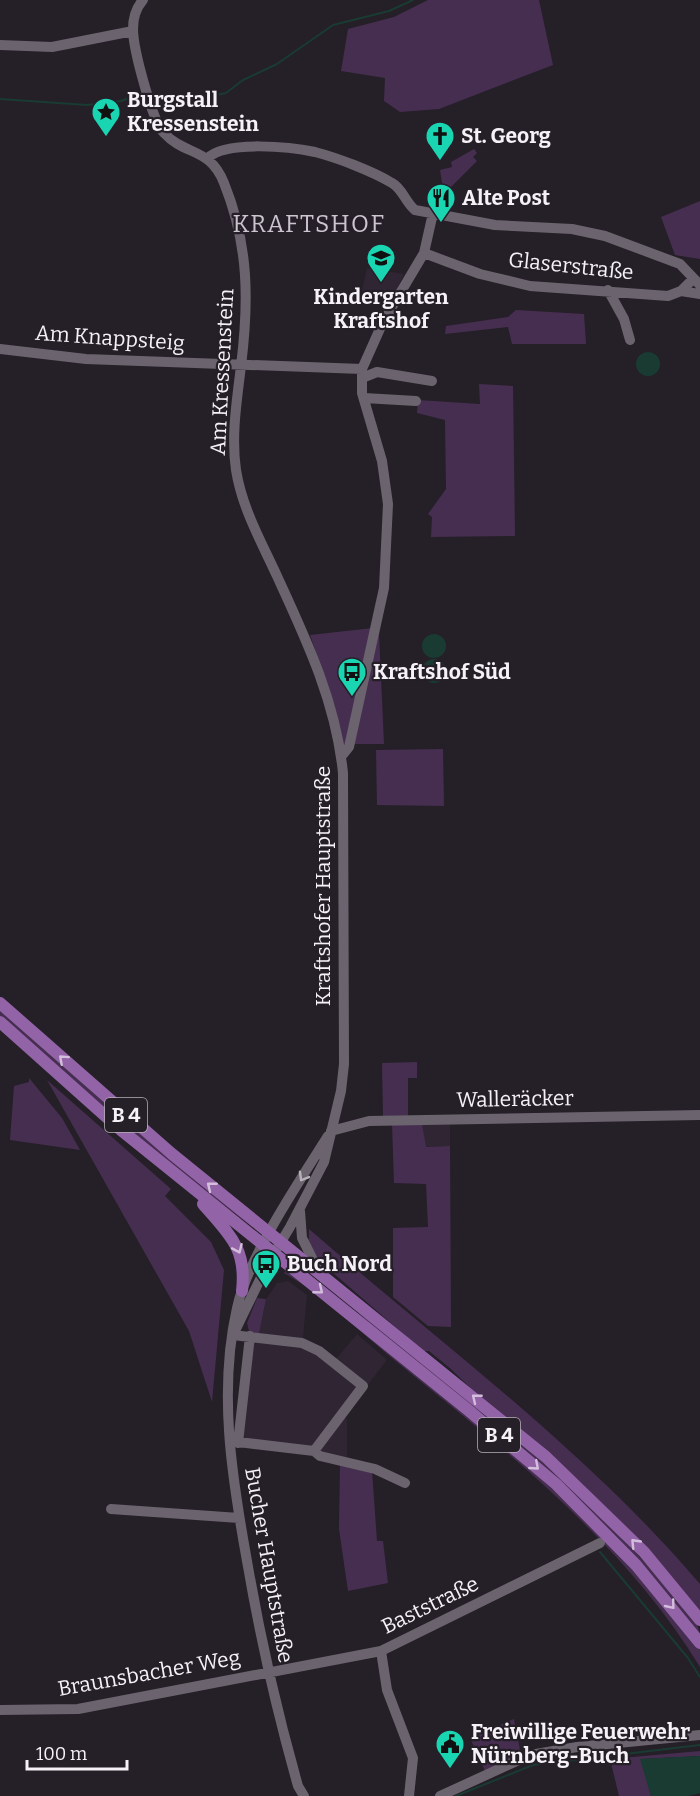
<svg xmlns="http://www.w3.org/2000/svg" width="700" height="1796" viewBox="0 0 700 1796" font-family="Bitter,serif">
	<rect width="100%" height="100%" fill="#251f28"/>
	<path fill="#2f2533" d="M367,268l37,6 -10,21 -33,-2z
		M450,1122v24l-25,1 -3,-23z
		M288,1281l19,14 -4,44 31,22 23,-27 30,26 -44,57 4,2v40l-105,-20 12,-96 5,-9 7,-35 11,-16z"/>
	<path fill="#462e50" d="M428,0h111l14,65 -114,44 -39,3 -16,-11 1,-23 -44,-7 7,-42 46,-12z
		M474,149l3,4 -4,4 4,4 -27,27 -7,1 -3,-19 12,-3 -1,-5z
		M700,201v58l-25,-4 -14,-38z
		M516,310l68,4 2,30h-74l-4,-17 -63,7 1,-8 62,-9z
		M479,384l34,2 2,150 -84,1 1,-20 -4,-3 18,-25 -1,-69 -28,-7 1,-13 62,4z
		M373,628l-28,117h-3l-9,-43 -23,-67z
		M379,633l5,111h-31z
		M443,749l1,57 -67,-1 -1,-55z
		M0,1009l253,216 -1,2 -98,-76 -154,-134z
		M417,1062v16h-9v39h-25l-1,-54z
		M29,1078l33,40 18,32 -70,-10 4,-54 15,-4z
		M47,1080l124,109 -6,7 46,46 13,28 -12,132 -23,-71z
		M392,1124h30l4,23 24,-1 1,181 -23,-1 -35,-29v-69l35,-1 -2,-43 -32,-1z
		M309,1229c132,115 277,221 391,355v31l-249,-246 -22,-18h-6l-107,-93 -11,-18 4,-1z
		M286,1270l209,167 103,93 82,93 20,27v17c-75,-123 -192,-215 -302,-304 -37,-30 -73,-67 -114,-90z
		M257,1298l9,1 -7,35 -10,-3 -2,-8z
		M357,1312c110,79 217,168 306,271 13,15 37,34 37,54l-69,-83z
		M340,1463l32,8 5,70h6l5,42 -40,8 -9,-62z
		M514,1719l7,36 -36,16 -15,-33z
		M700,1751v5l-59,3 10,37h-32l-9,-37z"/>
	<path fill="#193b32" d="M636 364a12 12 0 1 1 24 0a12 12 0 1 1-24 0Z
		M422 646a12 12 0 1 1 24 0a12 12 0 1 1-24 0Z
		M422 671a12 12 0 1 1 24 0a12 12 0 1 1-24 0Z
		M700,1756v37l-12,3h-37l-11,-37z"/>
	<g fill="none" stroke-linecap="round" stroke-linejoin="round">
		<path stroke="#193b32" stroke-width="2" d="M151,94l47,5 28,-6 17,-13 34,-16 56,-39 56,-14 24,-11
			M0,99l87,6 34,-4 21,-8
			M600,1552l88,106 12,19
			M456,1796l77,-31 167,-20"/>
		<path stroke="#6b646f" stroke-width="10" d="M143,0c-7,8 -10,19 -10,29 0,19 19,92 31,104 21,23 46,14 60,50 25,62 25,118 17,183 -4,34 -10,69 -5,104 6,38 25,71 41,106 29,63 59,126 66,197l1,291 -3,27 -17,71 -34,65 -23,38 -34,70
			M0,45l52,2 81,-16
			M208,158c17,-18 84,-11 107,-6 23,6 57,19 77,31 11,6 13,19 23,27l80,15 77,4 33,7 75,28 20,21
			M424,253l56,21 50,12 138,10 13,-5 12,-12
			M608,290l16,29 6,21
			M681,291l19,3
			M0,349l86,10 276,10
			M362,378l15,-6 55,9
			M364,398l52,3
			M341,757l8,-10 35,-159 4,-84 -6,-43 -20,-68v-24l21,-47 41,-69 9,-40
			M331,1131l38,-10 331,-6
			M300,1211l2,27 16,32
			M233,1335l69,8 17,8 44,35 -49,65
			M230,1441l84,10 6,5 55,13 30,14
			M238,1443l12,-107
			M111,1509l128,9
			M381,1651l6,39 26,68 -4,38
			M0,1710l78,-1 303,-58 219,-108
			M304,1796l-6,-10c-21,-74 -38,-149 -51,-225 -15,-83 -29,-170 -10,-253 11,-51 62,-126 91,-172
			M440,1796l90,-41 47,-8 123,-12"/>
		<path stroke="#9363a7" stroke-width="12" d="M0,1003l172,151 374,303 98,95 56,68
			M0,1022l121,108 346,279 89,75 80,81 64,78
			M203,1204c26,30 44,44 39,87"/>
	</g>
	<defs><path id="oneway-chevron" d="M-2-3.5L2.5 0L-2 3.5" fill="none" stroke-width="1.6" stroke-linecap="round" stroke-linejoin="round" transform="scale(1.5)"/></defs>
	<g stroke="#d3bfdb">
		<use href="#oneway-chevron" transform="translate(63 1059) rotate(-138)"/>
		<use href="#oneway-chevron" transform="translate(211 1186) rotate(-141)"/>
		<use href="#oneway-chevron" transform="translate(238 1249) rotate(66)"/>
		<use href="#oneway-chevron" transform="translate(319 1290) rotate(39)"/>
		<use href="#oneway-chevron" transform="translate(476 1398) rotate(-141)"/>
		<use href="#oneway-chevron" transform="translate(535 1466) rotate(41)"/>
		<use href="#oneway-chevron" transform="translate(635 1543) rotate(-134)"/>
		<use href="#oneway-chevron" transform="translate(671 1605) rotate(51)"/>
	</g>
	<use stroke="#b7b2ba" href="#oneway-chevron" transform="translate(303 1177) rotate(120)"/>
	<defs>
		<g id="sight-pin" transform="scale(1.5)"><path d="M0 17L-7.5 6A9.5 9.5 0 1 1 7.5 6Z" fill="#1ad5b2" stroke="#251f28"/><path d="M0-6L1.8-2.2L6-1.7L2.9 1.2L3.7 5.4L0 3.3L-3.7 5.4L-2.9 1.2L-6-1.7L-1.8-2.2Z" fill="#111"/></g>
		<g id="church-pin" transform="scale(1.5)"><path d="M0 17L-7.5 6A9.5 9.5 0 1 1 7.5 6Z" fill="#1ad5b2" stroke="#251f28"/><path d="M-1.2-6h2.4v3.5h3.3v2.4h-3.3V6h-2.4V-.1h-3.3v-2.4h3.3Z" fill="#111"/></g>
		<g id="restaurant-pin" transform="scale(1.5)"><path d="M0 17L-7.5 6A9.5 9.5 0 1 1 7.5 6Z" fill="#1ad5b2" stroke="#251f28"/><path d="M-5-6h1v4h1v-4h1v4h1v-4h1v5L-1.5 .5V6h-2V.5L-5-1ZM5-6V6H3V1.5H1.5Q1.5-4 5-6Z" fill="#111"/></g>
		<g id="school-pin" transform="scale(1.5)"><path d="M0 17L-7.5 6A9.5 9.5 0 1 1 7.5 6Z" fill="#1ad5b2" stroke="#251f28"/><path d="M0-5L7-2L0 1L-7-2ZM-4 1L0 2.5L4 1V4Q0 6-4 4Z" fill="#111"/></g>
		<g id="bus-pin" transform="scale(1.5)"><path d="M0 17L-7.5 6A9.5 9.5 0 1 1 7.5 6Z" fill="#1ad5b2" stroke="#251f28"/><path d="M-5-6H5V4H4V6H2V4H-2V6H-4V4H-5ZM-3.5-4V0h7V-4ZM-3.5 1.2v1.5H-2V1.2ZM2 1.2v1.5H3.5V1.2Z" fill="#111"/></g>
		<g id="civic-pin" transform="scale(1.5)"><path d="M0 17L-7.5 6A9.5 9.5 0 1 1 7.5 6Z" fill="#1ad5b2" stroke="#251f28"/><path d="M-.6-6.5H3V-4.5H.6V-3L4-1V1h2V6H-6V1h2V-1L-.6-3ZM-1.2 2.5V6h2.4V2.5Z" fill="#111"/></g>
	</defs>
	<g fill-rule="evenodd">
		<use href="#sight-pin" x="106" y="112"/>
		<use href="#church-pin" x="440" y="136"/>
		<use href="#restaurant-pin" x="441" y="198"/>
		<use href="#school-pin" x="381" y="258"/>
		<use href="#bus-pin" x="352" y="672"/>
		<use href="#bus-pin" x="266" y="1264"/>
		<use href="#civic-pin" x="450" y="1744"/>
	</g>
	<g text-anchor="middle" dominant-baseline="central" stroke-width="4.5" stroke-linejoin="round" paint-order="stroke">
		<g fill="#251f28" stroke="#b7b2b9" stroke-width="1.5">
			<rect x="105" y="1098" width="42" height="34" rx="4.5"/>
			<rect x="478" y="1418" width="42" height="34" rx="4.5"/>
		</g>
		<g font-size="20" font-weight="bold" fill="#f5f1f7">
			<text x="126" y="1115">B 4</text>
			<text x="499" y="1435">B 4</text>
		</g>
		<g font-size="21" font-weight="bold" fill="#f5f1f7" stroke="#251f28" text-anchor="start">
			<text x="127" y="100">Burgstall<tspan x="127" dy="24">Kressenstein</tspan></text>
			<text x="461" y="136">St. Georg</text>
			<text x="462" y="198">Alte Post</text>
			<text x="381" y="297" text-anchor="middle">Kindergarten<tspan x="381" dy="24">Kraftshof</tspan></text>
			<text x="373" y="672">Kraftshof Süd</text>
			<text x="287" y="1264">Buch Nord</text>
			<text x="471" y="1732">Freiwillige Feuerwehr<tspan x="471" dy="24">Nürnberg-Buch</tspan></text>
		</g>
		<g font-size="21" fill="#f5f1f7" stroke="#251f28">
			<text transform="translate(571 266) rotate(6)">Glaserstraße</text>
			<text transform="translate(110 338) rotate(4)">Am Knappsteig</text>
			<text transform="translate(222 372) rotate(-87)">Am Kressenstein</text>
			<text transform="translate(323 886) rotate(-90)">Kraftshofer Hauptstraße</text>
			<text transform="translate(515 1099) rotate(-1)">Walleräcker</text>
			<text transform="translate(269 1565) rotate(80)">Bucher Hauptstraße</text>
			<text transform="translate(430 1605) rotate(-26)">Baststraße</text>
			<text transform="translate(149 1673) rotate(-10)">Braunsbacher Weg</text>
		</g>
		<g font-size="24" letter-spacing="1.5" fill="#ccc5d0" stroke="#251f28">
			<text x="309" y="224">KRAFTSHOF</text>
		</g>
	</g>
	<path d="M27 1760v9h100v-9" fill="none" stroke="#f5f1f7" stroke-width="3"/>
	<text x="36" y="1760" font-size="18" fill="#f5f1f7" stroke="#251f28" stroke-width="4.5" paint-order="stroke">100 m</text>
</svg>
